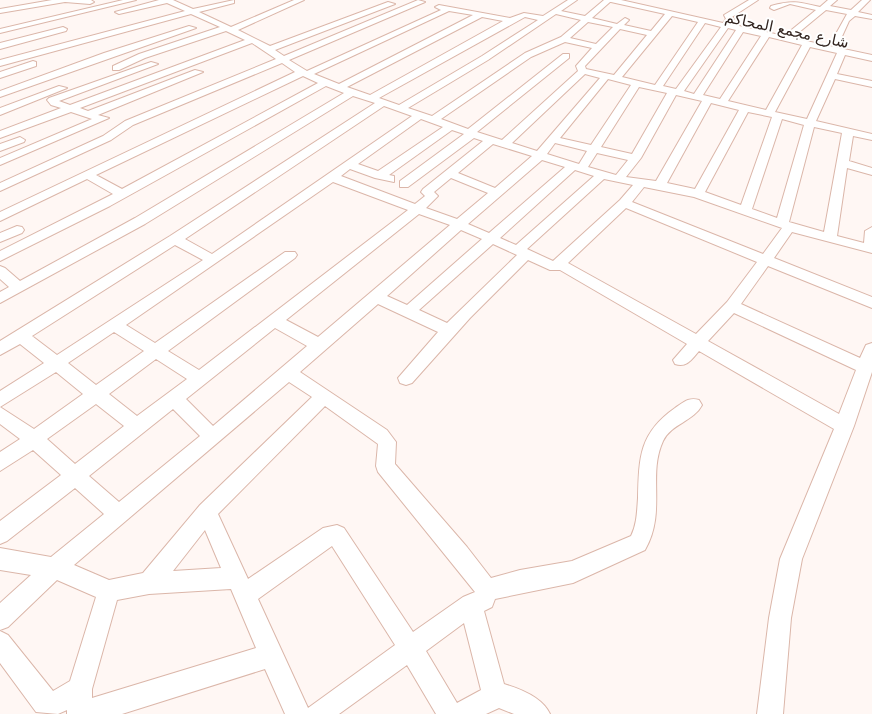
<svg xmlns="http://www.w3.org/2000/svg" width="872" height="714" viewBox="0 0 872 714" font-family="'DejaVu Sans',Vazirmatn,sans-serif">
	<rect width="100%" height="100%" fill="#fff7f4"/>
	<g fill="none" stroke-linecap="round" stroke-linejoin="round">
		<g stroke="#dbb6a9" stroke-width="2">
			<path id="minor" d="M52,0h39l3,2 -4,2 -25,-2 -65,11v-4z
				M123,0h13l-136,33v-4z
				M159,0h14l20,9 41,-9v3l-35,9 32,15 63,-27h10l-66,30 32,16 118,-44 7,2 -120,46 9,6 134,-56 7,2 -136,58 18,11 134,-61 -6,-3 4,-2 71,13 14,-5 19,3 25,-16h9l-16,11 24,5 19,-16h17l102,23 3,-4 -2,-4 25,-15h9l-26,17 2,2 -4,5 54,12 32,-26 -26,-6 -16,6 -4,-2 1,-2c22,-6 27,-4 49,1l8,-7h9l-7,6 21,4 11,-10h8l-12,12 14,3v4l-17,-3 -6,5 -10,22 -7,-2 15,-27 -21,-4 -34,28 80,17v6l-27,-6 -8,19 35,7v6l-37,-8 -19,42 56,13v6l-19,-4 -4,25 23,7v7l-25,-7 -10,68 27,7 1,-12 7,-4v26l-80,-21 -18,26 98,39v11l-104,-42 -27,38 119,54 6,-13 6,-2v29l-18,54 -52,133 -11,59 -8,96h-26l12,-96 11,-59 54,-130 -135,-78c-7,8 -12,17 -24,13l-2,-4 14,-16 -127,-74h-10l-22,-10 -58,58 -58,65 -6,2 -6,-2 -2,-5 40,-46 -60,-28 -78,68 87,58 9,12 -1,22 72,83 24,31 29,-8 52,-9 59,-25c6,-12 6,-25 7,-38 1,-40 1,-65 37,-90 9,-6 14,-11 24,-8l3,5c-8,16 -31,19 -39,36 -16,35 4,70 -18,109l-72,33 -78,16 -3,8 -8,4 20,73c17,5 39,14 46,30h-36l-15,-6 -13,6h-50l-29,-49 -68,49h-54l-20,-45 -143,45h-55v-4l-9,4 -22,-2 -36,-49v-32l8,4 45,56 17,-10 26,-84 -39,-17 -49,47 -8,3v-27l31,-28 -31,-5v-22l51,9 53,-43 -29,-26 -68,53 -7,3v-23l61,-46 -28,-25 -33,21v-19l20,-13 -20,-15v-33l44,-28 -24,-19 -20,11v-14l170,-105 205,-133 -22,-7 -208,128 -145,79v-11l9,-5 -9,-8v-13l5,2 15,13 115,-63 209,-125 -18,-7 -216,120 -110,55v-10l113,-57 -26,-15 -87,42v-9l295,-140 -13,-9 -149,62 -22,15 -111,51v-8l103,-47 22,-15 151,-62 -24,-16 -172,65 8,3 107,-41 8,2 -105,43 11,3 -109,47v-7l92,-39 -21,-7 -71,26v-7l61,-23 -10,-3 -4,-5 2,-2 102,-36 7,2 -99,37 11,4 175,-65 -19,-9 -81,27 -26,12h-6v-4l26,-12 81,-27 -29,-13 -191,52v-6l185,-49 -18,-8 -48,11 -4,-2zM610,2h1l54,12 -14,17 -27,-6 5,-5 -4,-2 -8,6 -25,-6zM449,11l24,4 -134,69 -25,-10zM556,14l25,6 -20,17 -36,16 -93,63 -24,-8 80,-48zM672,16l26,6 -43,63 -33,-8zM482,17l21,4 -133,74 -23,-8zM525,17l13,3 -56,36 -83,49 -20,-7zM588,22l25,5 -17,17 -26,-6zM705,23l16,4 -45,62 -13,-3zM728,28l8,2 -42,64 -10,-3zM620,29l27,6 -33,40 -28,-6 -1,-3zM743,32l18,4 -41,63 -17,-4zM769,37l33,8 -36,65 -38,-9zM565,42l27,6 -16,18 2,5 -76,69 -25,-8 92,-74v-4h-6l-95,75 -27,-10 90,-62zM810,47l27,6 -30,66 -32,-7zM585,74l15,4 -63,73 -25,-8zM303,76l15,7 -196,106 -26,-14zM608,79l23,6 -40,60 -31,-7zM639,87l28,6 -35,61 -31,-7zM676,95l26,6 -46,80 -30,-4 15,-19zM711,103l28,7 -44,79 -28,-6zM384,106l28,10 -200,138 -27,-15zM748,112l24,5 -31,88 -36,-13zM421,119l22,8 -65,44 -20,-7zM782,119l22,6 -27,93 -25,-9zM814,127l28,6 -18,99 -35,-10zM452,130l12,4 -64,47v6h8l66,-49 9,3 -60,48 -2,3 4,4 -10,8 -74,-28 9,-7 25,9 19,4v-6l-5,-1zM555,143l32,8 -8,13 -32,-10zM493,144l39,12 -37,32 -37,-15zM597,153l31,7 -12,15 -28,-8zM542,160l23,7 -76,66 -21,-9zM575,170l19,6 -78,69 -16,-7zM451,178l37,15 -31,26 -31,-11 12,-12 -4,-4zM604,179l29,6 -13,15 -67,61 -26,-12zM333,182l75,28 -209,160 -31,-19 127,-93 2,-3 -2,-3h-10l-130,91 -29,-18zM644,187l50,10 88,31 -19,26 -131,-52zM626,208l131,54 -30,40 -31,32 -128,-71zM419,214l31,11 -132,112 -32,-17zM461,230l21,9 -75,66 -20,-9zM493,244l24,11 -70,68 -28,-13zM175,245l28,15 -146,95 -25,-19zM734,313l122,57 -17,44 -131,-73zM275,328l32,18 -94,80 -27,-27zM114,332l30,19 -48,34 -28,-22zM156,359l31,20 -50,37 -28,-22zM56,372l27,22 -49,35 -34,-22zM289,382l23,15 -112,108 -57,68 -34,7 -35,-15zM96,404l28,22 -49,38 -28,-25zM325,406l53,38 -2,22 2,6 97,120 -12,5 -50,35 -69,-104 -7,-3 -14,3 -75,51 -30,-65zM173,409l27,27 -81,66 -30,-26zM205,530l16,38 -48,3zM332,546l63,99 -87,63 -50,-109zM231,589l25,59 -164,50v-9l25,-89 32,-6zM464,623l17,67 -24,13 -31,-52z
				M189,26l7,2 -196,69v-6l104,-38z
				M63,27l4,2 -1,2 -66,18v-6z
				M33,61l3,1v4l-36,12v-6z
				M59,86l8,2 -67,27v-7z
				M20,137l5,3 -1,2 -24,9v-7z
				M17,226l5,1 2,3 -2,3 -22,9v-9z"/>
		</g>
		<use href="#minor" fill="#fff" fill-rule="evenodd"/>
	</g>
	<g text-anchor="middle" dominant-baseline="central" stroke-width="4" stroke-linejoin="round" paint-order="stroke">
		<g font-size="15" fill="#32241f" stroke="#fff">
			<text transform="translate(787 30) rotate(12)">شارع مجمع المحاكم</text>
		</g>
	</g>
</svg>
